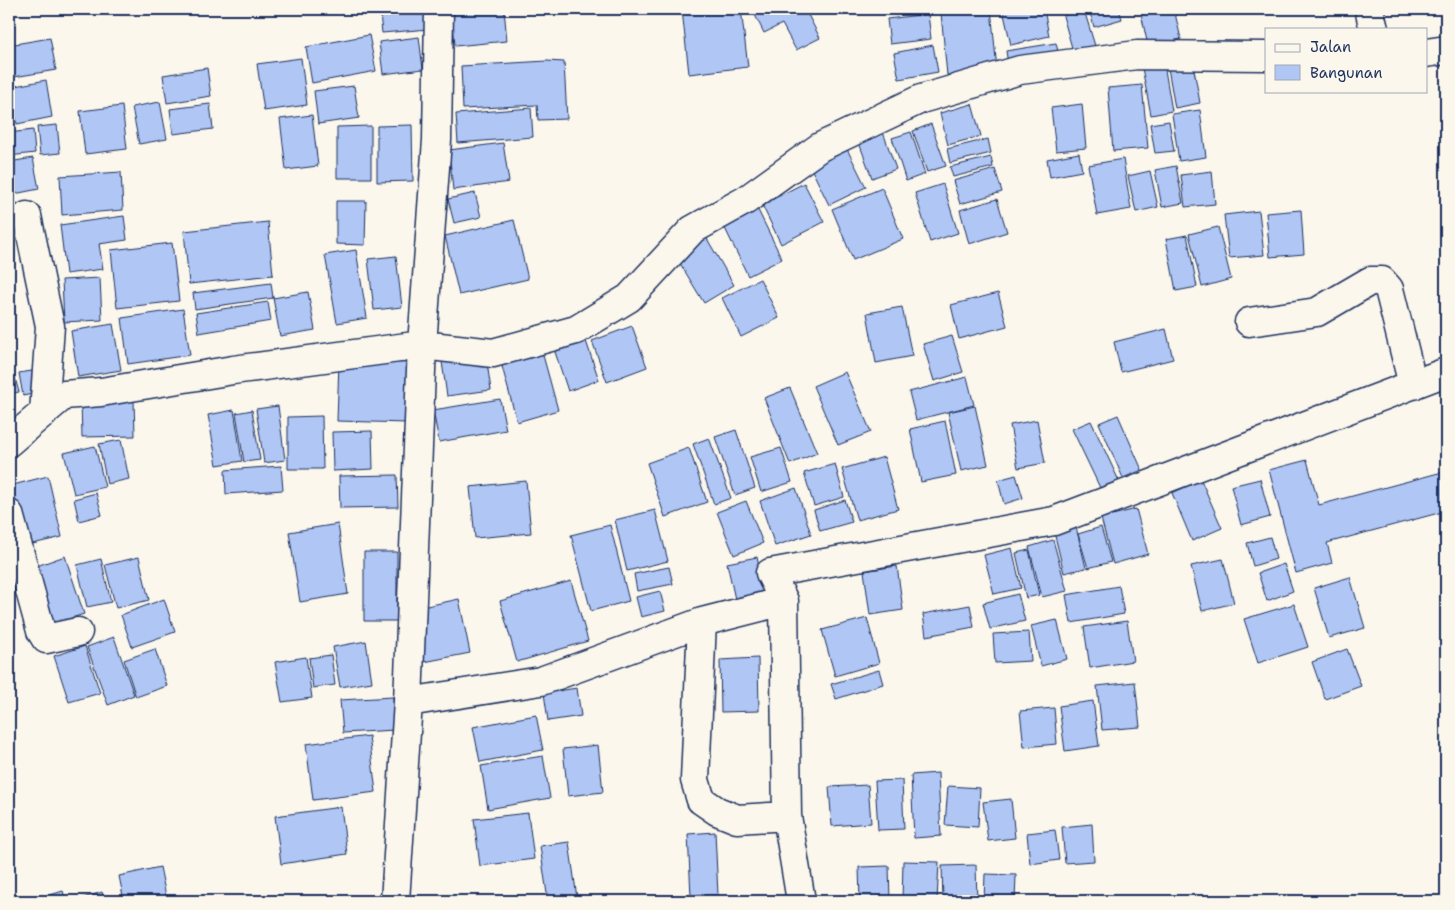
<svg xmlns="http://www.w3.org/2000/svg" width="1455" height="910" viewBox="0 0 1455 910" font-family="'Shantell Sans',sans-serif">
	<rect width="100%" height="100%" fill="#fbf7ec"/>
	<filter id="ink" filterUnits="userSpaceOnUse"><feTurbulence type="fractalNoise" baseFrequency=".02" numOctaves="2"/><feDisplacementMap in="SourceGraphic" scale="10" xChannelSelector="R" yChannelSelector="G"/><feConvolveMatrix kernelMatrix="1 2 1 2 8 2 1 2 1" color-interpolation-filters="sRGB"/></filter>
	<g filter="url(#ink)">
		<path fill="#b0c6f4" stroke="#1b2f5e" d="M427,9l2,20 -47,4 -2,-19z
			M452,9h52l3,32 -52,5z
			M694,9h47l7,58 -59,7 -7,-64z
			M757,9h48l15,29 -24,12 -14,-26 -18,9 -11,-22z
			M975,9h16l6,60 -50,6 -6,-62z
			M1011,9h33l5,27 -38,9 -8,-35z
			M1089,9h30l3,10 -28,8z
			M1140,9h34l7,30 -33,7z
			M1084,10l12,39 -22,6 -11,-39z
			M928,14l3,25 -41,5 -3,-25z
			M369,35l7,36 -64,12 -6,-36z
			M419,37l4,32 -40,5 -4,-32z
			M50,38l6,32 -42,7 -5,-32z
			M1056,43l3,13 -51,8 -2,-13z
			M933,45l5,27 -39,7 -5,-26z
			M301,58l6,47 -43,6 -7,-47z
			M547,61l17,1 3,57 -29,1 -1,-15 -74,4 -2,-43z
			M1164,64l8,47 -21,4 -9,-47z
			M1193,64l7,39 -25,5 -7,-40z
			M207,68l4,28 -44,7 -4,-28z
			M46,80l6,37 -35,7 -7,-37z
			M1142,85l6,63 -35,3 -5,-63z
			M354,86l5,32 -41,6 -4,-33z
			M160,102l7,37 -28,5 -7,-37z
			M210,104l3,25 -40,5 -3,-25z
			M972,104l9,32 -33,9 -8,-32z
			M1082,104l4,44 -30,3 -5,-43z
			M122,106l5,43 -42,5 -5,-43z
			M531,108l2,29 -75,6 -2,-29z
			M1200,110l6,47 -27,4 -7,-47z
			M312,115l6,51 -32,4 -6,-51z
			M1169,121l5,30 -19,2 -5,-29z
			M931,124l15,42 -19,6 -14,-41z
			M57,125l3,28 -20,2 -3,-28z
			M412,125l1,56 -36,1v-56z
			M371,126v52h-34v-51z
			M33,130l2,23 -26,3v-23z
			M883,132l13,37 -24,9 -14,-38z
			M911,132l14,42 -19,7 -14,-43z
			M988,139l3,14 -41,10 -3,-14z
			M503,143l6,39 -56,8 -4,-40z
			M847,149l19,38 -37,18 -19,-39z
			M1079,153l3,18 -32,6 -3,-18z
			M991,157l2,10 -40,10 -3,-10z
			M33,158l6,31 -30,6v-33z
			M1123,159l8,50 -34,6 -9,-50z
			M1176,166l7,37 -21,4 -7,-37z
			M995,169l7,23 -42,12 -7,-23z
			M1150,171l8,36 -22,5 -8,-36z
			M1212,171l3,33 -30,3 -4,-32z
			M121,172l2,38 -61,5 -2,-39z
			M804,183l20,39 -43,22 -19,-39z
			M943,184l15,49 -28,9 -15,-49z
			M882,188l21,51 -50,21 -21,-51z
			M475,193l6,24 -27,6 -6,-24z
			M997,199l10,33 -38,12 -9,-34z
			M336,201h30l-1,44 -29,-1z
			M9,206h13l-1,26h-12z
			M756,206l26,53 -34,17 -26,-54z
			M1301,210l3,44 -34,3 -4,-44z
			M1259,211l5,44 -35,3 -5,-43z
			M124,216l3,24 -28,4 4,25 -37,5 -6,-49z
			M514,220l14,59 -69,16 -14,-59z
			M268,222l5,53 -84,9 -5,-53z
			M1218,227l13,52 -29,8 -13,-53z
			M1187,235l10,52 -21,4 -10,-52z
			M706,237l28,48 -30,18 -29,-48z
			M172,243l7,58 -62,7 -6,-58z
			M356,250l11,68 -30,5 -12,-68z
			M396,256l6,51 -28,3 -6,-51z
			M100,278l2,42 -38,2 -2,-42z
			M760,279l19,39 -38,19 -19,-39z
			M271,283l2,15 -78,11 -2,-16z
			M308,292l7,38 -35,6 -7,-38z
			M998,293l9,33 -48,13 -8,-34z
			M268,302l3,19 -72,12 -3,-20z
			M902,307l10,49 -36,7 -9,-50z
			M183,309l7,46 -62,9 -6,-46z
			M113,324l8,46 -43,7 -7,-46z
			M632,326l15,41 -40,15 -15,-41z
			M1166,329l7,30 -52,13 -7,-30z
			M583,332l16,48 -31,11 -16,-48z
			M952,336l11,36 -29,9 -11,-37z
			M541,348l17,62 -41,12 -17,-63z
			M486,356l5,34 -44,6 -5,-34z
			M9,357l10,35 -10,2z
			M339,361l70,2 -2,60 -70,-2z
			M38,370l4,22 -19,4 -4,-23z
			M845,372l26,60 -33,13 -25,-59z
			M967,377l7,28 -58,15 -7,-28z
			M790,388l27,65 -27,11 -26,-66z
			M500,399l6,31 -67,12 -6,-32z
			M134,400l1,36 -53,1 -1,-36z
			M278,406l7,54 -21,3 -8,-54z
			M975,406l13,59 -27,6 -13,-59z
			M234,410l8,51 -25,4 -9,-50z
			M252,410l8,50 -16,2 -8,-49z
			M1118,415l24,55 -19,8 -24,-55z
			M322,416l1,53h-35v-52z
			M1037,420l8,43 -27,5 -8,-43z
			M945,421l11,54 -35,7 -11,-53z
			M1091,421l29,62 -18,9 -30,-63z
			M736,430l19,58 -20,7 -20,-58z
			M372,431l1,38 -40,2 -1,-39z
			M709,438l22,60 -17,6 -21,-60z
			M121,440l8,39 -22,5 -8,-40z
			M95,446l10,41 -31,7 -10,-41z
			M689,448l18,54 -42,15 -18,-54z
			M781,448l11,34 -31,10 -11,-35z
			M884,457l14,52 -41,11 -15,-51z
			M1307,460l12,45 127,-34v40l-119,32 5,20 -36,10 -27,-103z
			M835,464l9,33 -30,9 -10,-33z
			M281,466l2,24 -57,4 -1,-24z
			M397,475l1,32 -58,1 -1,-32z
			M1016,475l7,23 -19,6 -6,-24z
			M48,476l14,61 -38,9 -15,-60z
			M1260,479l10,38 -29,8 -10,-39z
			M1201,480l21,48 -30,13 -20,-48z
			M526,481l5,52 -56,5 -5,-51z
			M796,488l15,46 -36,12 -15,-45z
			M96,493l6,22 -23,6 -5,-22z
			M845,500l7,22 -32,9 -6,-21z
			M746,501l17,42 -29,12 -17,-43z
			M1136,509l12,45 -35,10 -12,-46z
			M655,510l13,51 -41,10 -12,-51z
			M338,524l10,70 -48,8 -11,-70z
			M610,525l19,76 -38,10 -20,-76z
			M1076,527l10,41 -22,5 -10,-41z
			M1101,527l10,35 -23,6 -10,-34z
			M1270,537l6,22 -23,7 -6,-23z
			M1053,540l14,51 -25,6 -13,-50z
			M1012,548l9,40 -27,6 -10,-39z
			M1029,550l10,45 -13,3 -10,-45z
			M364,552h33v69h-33z
			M65,556l19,58 -37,12 -19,-57z
			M139,557l10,43 -33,8 -11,-43z
			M757,557l8,41 -29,6 -9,-41z
			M101,559l10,43 -24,5 -10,-42z
			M1223,559l11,44 -32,8 -11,-45z
			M1284,564l9,27 -26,10 -9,-28z
			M897,566l6,44 -33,5 -6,-44z
			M669,567l4,17 -36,7 -3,-17z
			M1350,577l15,51 -36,10 -15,-50z
			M571,581l17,60 -71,21 -17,-61z
			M1119,586l5,28 -53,9 -5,-28z
			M660,591l5,20 -24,6 -5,-20z
			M1018,594l7,27 -35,8 -7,-26z
			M164,599l11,33 -43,15 -11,-32z
			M459,599l11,54 -46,9 -11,-53z
			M1294,604l14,43 -50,16 -14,-44z
			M970,605l4,22 -48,9 -3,-22z
			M867,618l12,45 -44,13 -13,-46z
			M1057,620l10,39 -26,7 -10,-40z
			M1127,621l6,40 -43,7 -6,-41z
			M1029,632l2,29 -36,2 -2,-29z
			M114,637l20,58 -26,10 -21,-58z
			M366,641l6,41 -32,5 -7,-40z
			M85,646l15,47 -31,9 -15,-46z
			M155,649l12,37 -31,11 -12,-37z
			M1347,649l14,37 -36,13 -13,-37z
			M331,655l4,30 -22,3 -4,-30z
			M306,657l6,41 -30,4 -7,-40z
			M758,658l1,53 -38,1 -1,-52z
			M879,670l4,14 -47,15 -5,-15z
			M1135,682l5,45 -38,3 -5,-44z
			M577,688l4,28 -33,5 -4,-28z
			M393,697l2,33 -52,3 -3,-33z
			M1093,701l6,45 -34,5 -6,-45z
			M1054,708l3,36 -33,3 -4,-36z
			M536,715l7,35 -63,12 -7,-35z
			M369,736l7,56 -63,8 -7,-56z
			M598,745l5,47 -35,4 -5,-47z
			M543,756l7,42 -62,11 -7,-43z
			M938,773l3,63 -27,2 -3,-63z
			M902,780l2,49 -26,1 -3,-49z
			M868,785l3,38 -39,3 -3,-39z
			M948,786l32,2 -2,39 -33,-2z
			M1011,799l4,39 -27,3 -5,-39z
			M341,807l6,47 -66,10 -6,-48z
			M528,813l6,46 -54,7 -6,-47z
			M1092,824l2,37 -29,2 -3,-36z
			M1055,830l4,30 -29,4 -3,-31z
			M715,832l3,63 -27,1 -3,-62z
			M569,842l8,56 -29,3 -8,-55z
			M903,861l36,1 -2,39h-35z
			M976,865l1,36h-34l-1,-35z
			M889,866l1,35h-30l-1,-34z
			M160,867l7,34h-43l-5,-25z
			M985,874l31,1 -1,26h-31z
			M63,891l3,10h-32v-1z
			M102,892l3,9h-27l-1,-1z"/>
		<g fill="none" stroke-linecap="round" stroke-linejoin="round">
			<g stroke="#1b2f5e" stroke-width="31">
				<path id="minor" d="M1369,9l5,20
					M1426,53l20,-3
					M27,216l23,110 -6,87
					M1249,322l68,-10 53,-31h12l7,8 24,96
					M9,442l55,-47 37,-3 132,-22 189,-25 71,8 83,-23 53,-32 63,-68 54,-30 74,-53 101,-48 99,-29 117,-15 129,1
					M9,514l32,117 5,8 32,-7
					M784,601l3,215 14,85
					M702,622l-7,158 6,20 16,11 20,8 50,-3
					M408,702l133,-21 161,-59 82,-21 -14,-28 284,-52 392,-149
					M395,901l13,-199 14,-357 15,-205 2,-131"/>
			</g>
			<use href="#minor" stroke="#fbf7ec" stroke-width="28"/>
		</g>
	</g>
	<rect width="1455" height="910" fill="none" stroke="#fbf7ec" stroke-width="30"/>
	<rect x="15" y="15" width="1425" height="880" fill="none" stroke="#1b2f5e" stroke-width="2" filter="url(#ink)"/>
	<rect x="1265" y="28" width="162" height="65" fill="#fbf7ec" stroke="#a1a7b3"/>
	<rect x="1275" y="44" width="25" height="8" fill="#fbf7ec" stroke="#a1a7b3"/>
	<text x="1310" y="52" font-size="15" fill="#1b2f5e">Jalan</text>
	<rect x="1275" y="65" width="25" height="15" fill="#b0c6f4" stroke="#a1a7b3"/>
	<text x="1310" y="78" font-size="15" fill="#1b2f5e">Bangunan</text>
</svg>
